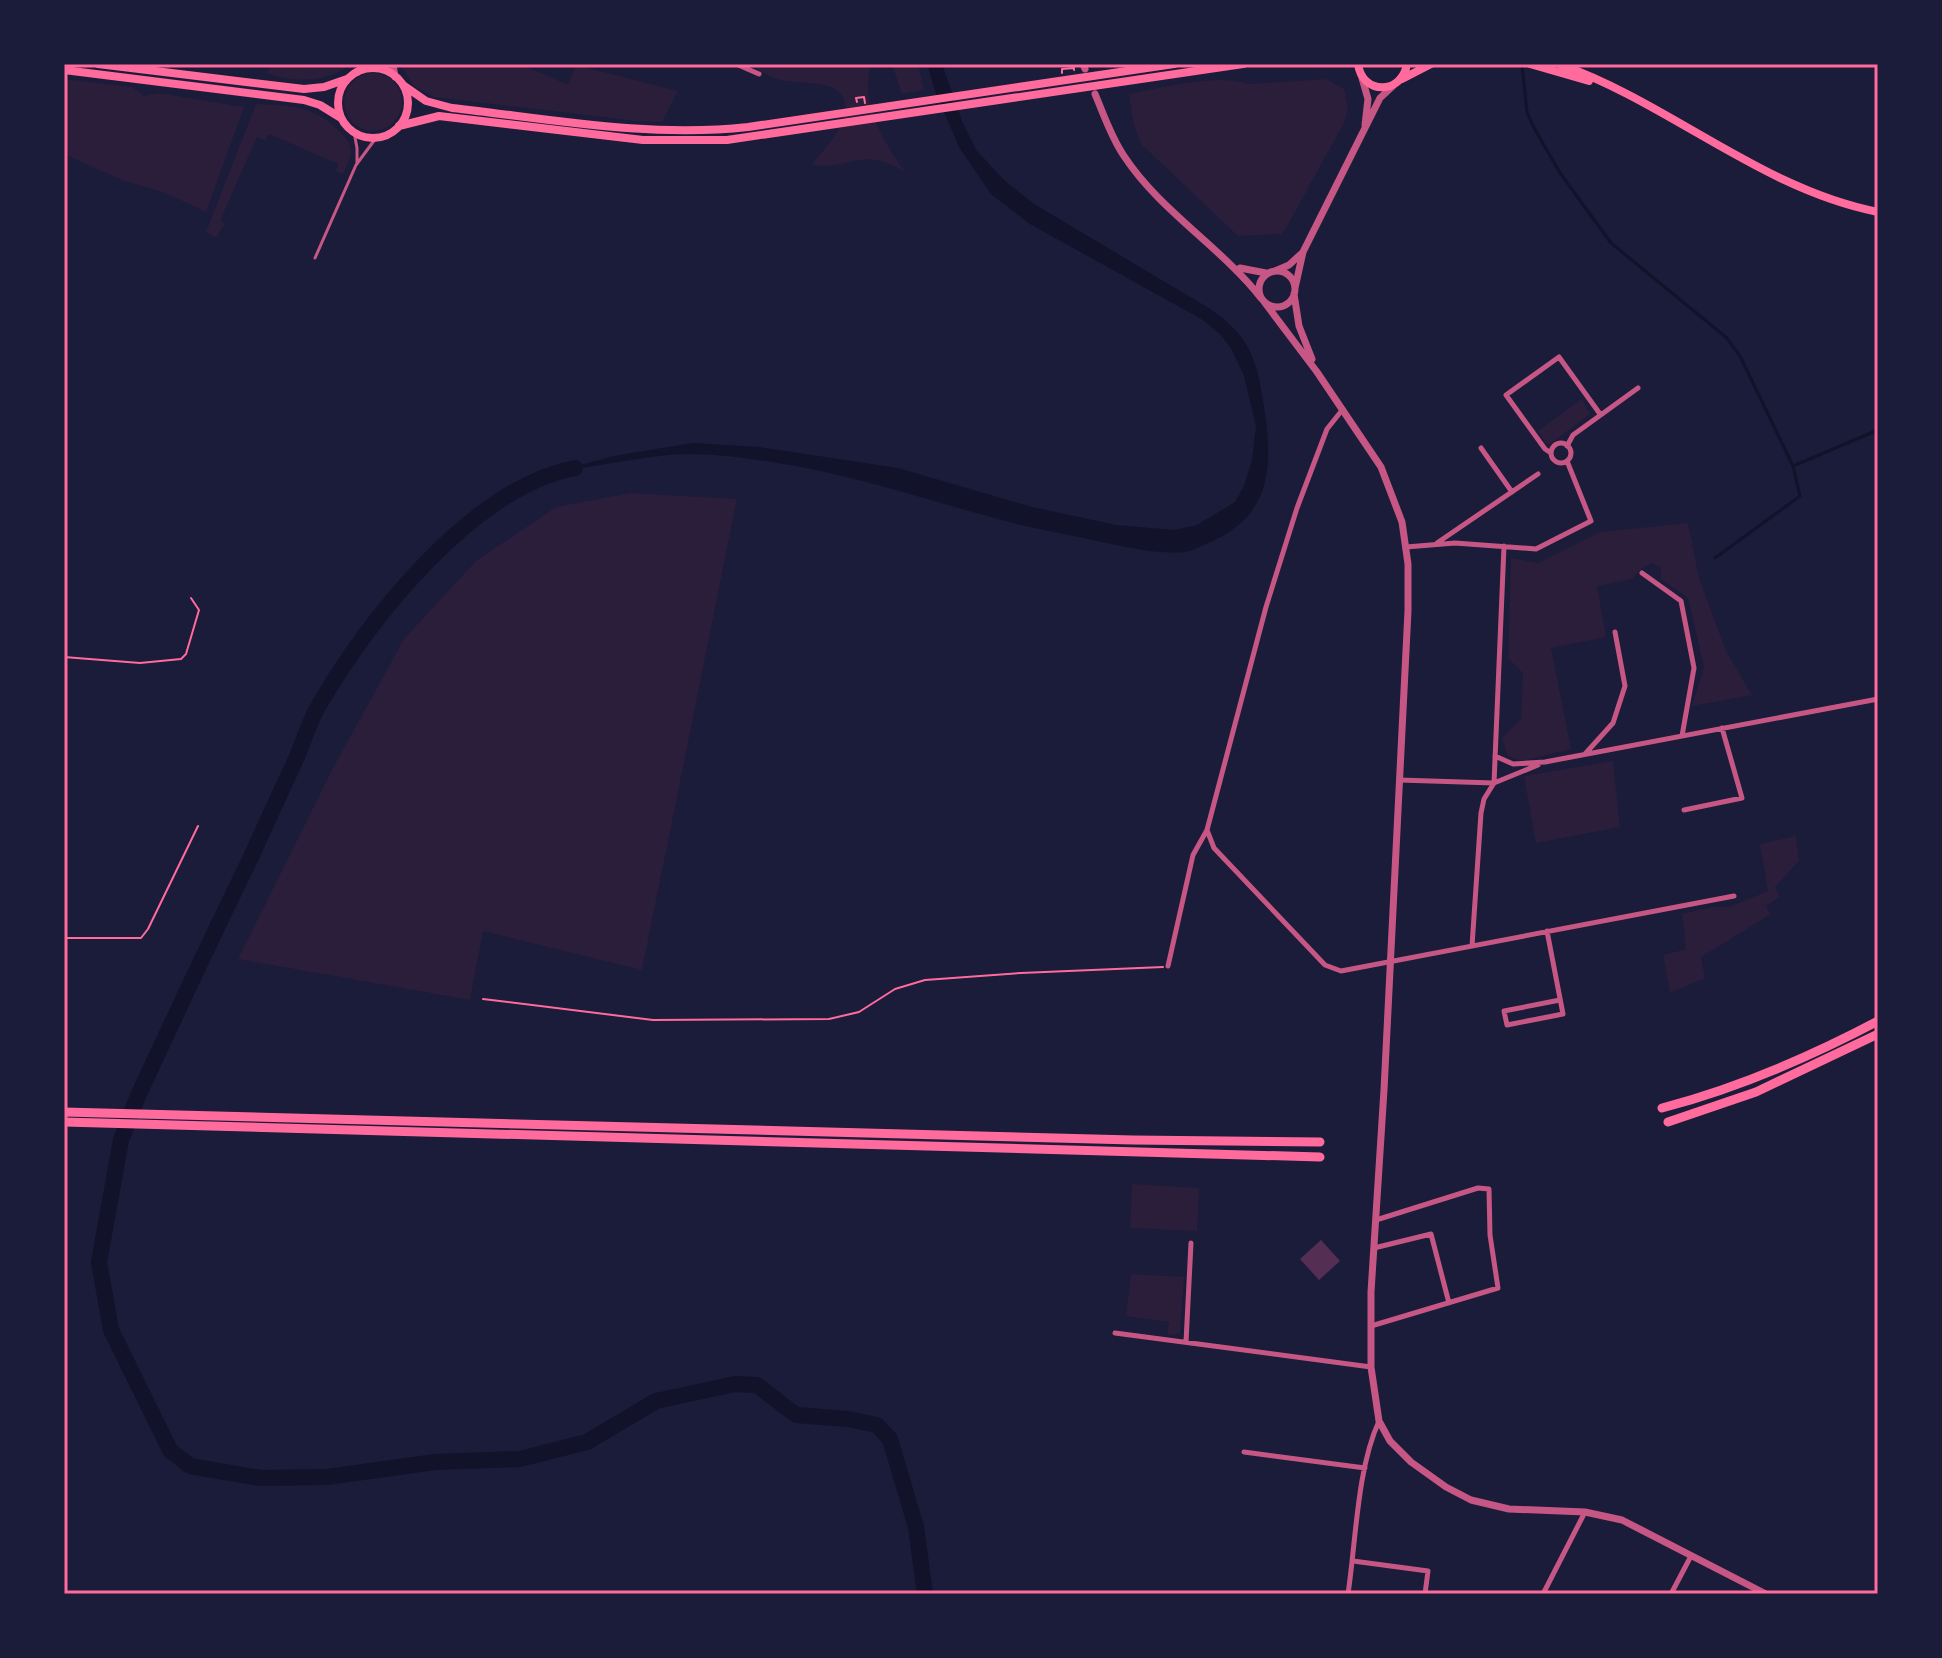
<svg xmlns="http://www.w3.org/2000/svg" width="1942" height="1658" viewBox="0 0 1942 1658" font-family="Manrope,sans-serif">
	<rect width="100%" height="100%" fill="#1b1b3a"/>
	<path fill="#2a1e3b" d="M271,64h80c-22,18 -57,20 -84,9z
		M400,64h121l47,21 8,-20 102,26 -16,31 -25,-1 -203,-24 -20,-11z
		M747,64h124c-12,40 13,77 34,108 -43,-27 -53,-2 -93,-7 10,-15 27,-30 32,-47 11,-43 -42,-32 -63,-38 -12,-3 -23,-11 -34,-16z
		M892,64h26l6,26 -22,4z
		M344 102a29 29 0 1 1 58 0a29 29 0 1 1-58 0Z
		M64,79l68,8 12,9 15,-3 85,14 -38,105 -43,-20 -39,-11 -60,-27z
		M1326,79l18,10 4,19 -3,13 -60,109 -4,4 -43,2 -96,-91 -8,-19 -5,-32c35,-6 86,-21 120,-10z
		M256,104c31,1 59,2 81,25 6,6 13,12 14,21 0,8 -5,17 -8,24l-7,-3 2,-7 -69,-30 -4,6 -8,-3 -37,84 5,3 -9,14 -10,-6z
		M1582,399l8,15 -40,30h-4l-8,-13z
		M630,493l107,6 -95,471 -159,-39 -13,69 -232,-41 96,-193 70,-127 72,-78 80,-54z
		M1688,523l11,55 27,73 26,44 -60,11 12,-39 -16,-69 -27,-19v-11l-9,-5 -9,4 -11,12 -35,7 9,51 -55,11 20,101 -49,12 -14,-5 -6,-18 19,-19 2,-46 -15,-15 3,-100 27,5 62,-31z
		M1613,761l7,66 -84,16 -12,-67z
		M1796,836l3,25 -24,26 5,10 -14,9 5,8 -70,43 4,21 -35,15 -7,-38 23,-6 -4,-35 30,-7h17l39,-16 -8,-47z
		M1132,1184l67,4 -2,43 -67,-3z
		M1131,1274l53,3 -4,57 -13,1 2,-13 -43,-6z"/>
	<path fill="#12122b" d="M927,64h15l20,57 14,29 29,31 29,23 173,103c43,28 50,52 57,100 9,57 8,107 -51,134 -9,3 -19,10 -28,11 -34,3 -70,-8 -102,-14 -26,-6 -52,-10 -77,-17 -69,-18 -136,-41 -205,-54 -42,-7 -91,-16 -133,-12 -38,4 -76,12 -114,17l60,-16 79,-13 66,4 139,21 134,39 84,18 58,5 23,-5 38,-23 9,-16 8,-26 4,-34 -12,-50 -13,-28 -11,-14 -17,-14 -173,-96 -39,-30 -32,-47 -23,-53z"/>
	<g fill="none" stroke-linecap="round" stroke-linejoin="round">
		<path stroke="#12122b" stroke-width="3" d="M1522,65l5,47 6,14 27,47 51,70 116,95 14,20 52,108 85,-36
			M1715,558l85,-62 -7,-30"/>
		<path stroke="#12122b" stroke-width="16" d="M575,468c-103,20 -205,150 -256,237 -10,17 -16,38 -24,56 -14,31 -29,62 -43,94 -39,80 -77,161 -114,241l-17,44 -22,122 12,68 59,120 20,16 70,12 67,-1 108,-15 85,-3 67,-17 69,-41 79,-17 22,1 39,30 52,4 29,6 13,14 26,88 9,67"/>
	</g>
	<path fill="#542f53" d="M1321,1240l19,21 -21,19 -19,-21z"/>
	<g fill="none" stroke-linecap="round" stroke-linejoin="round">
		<path stroke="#ff6b9d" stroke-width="2" d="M1062,73v-4l12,-1v2
			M857,102l-1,-4 8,-1 1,6
			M64,657l76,6 41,-4 5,-5 13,-44 -8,-12
			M64,938h77l7,-9 50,-103
			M483,999l170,21 176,-1 30,-7 36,-23 30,-9 96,-7 142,-6"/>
		<path stroke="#c65784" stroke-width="3" d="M354,132l3,16v16
			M315,258l41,-93 20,-27"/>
		<path stroke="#c65784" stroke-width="5" d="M736,64l23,10
			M1343,409l-16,20 -30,79 -31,99 -59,223 7,18 111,117 16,6 393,-75
			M1551 453a10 10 0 1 1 20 0a10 10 0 1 1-20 0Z
			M1567,446l6,-11 65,-47
			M1481,448l31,44
			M1551,453l-6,-4 -39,-54 53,-38 41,57
			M1437,543l101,-69
			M1406,547l49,-4 81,6 55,-28 -24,-60
			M1642,573l39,28 13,67 -12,68
			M1585,754l28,-31 12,-37 -10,-54
			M1495,756l18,8 32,-2 333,-63
			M1399,780l95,3 44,-18
			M1684,810l58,-12 -20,-70
			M1547,931l16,83 -56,11 -3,-14 56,-11
			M1472,946l9,-133 3,-14 10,-16 10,-237
			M1168,966l25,-111 14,-25
			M1374,1248l57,-14 18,69
			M1371,1326l127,-38 -8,-53 -1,-46 -11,-1 -102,32
			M1115,1333l256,34
			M1186,1342l5,-99
			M1244,1452l121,16
			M1353,1561l75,10 -3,23
			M1348,1594c8,-53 9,-125 31,-173
			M1543,1594l42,-82
			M1671,1594l20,-38"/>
		<path stroke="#c65784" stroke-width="7" d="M393,64l2,13
			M1083,64l2,5
			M358,72l6,-8
			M1362,78l6,21 -3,26
			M1095,94c9,21 16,43 29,62 36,55 97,91 137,142
			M1240,268l26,5
			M1275,271l14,-6 12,-11
			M1259 289a18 18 0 1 1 36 0a18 18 0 1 1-36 0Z
			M1295,288l8,-36 77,-154 13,-12
			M1294,294l5,32 13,33
			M1265,303l52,69 64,95 21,55 6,42v47l-24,479 -13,202v75l8,54 11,20 21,21 35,25 25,13 38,9 76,3 37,8 144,74"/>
		<path stroke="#ff6b9d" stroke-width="8" d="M98,64l206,25 20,-2 23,-8
			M1358,64c4,31 44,31 49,0
			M1530,64l59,17
			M1559,64c111,39 202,125 319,148
			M338 103a35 35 0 1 1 70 0a35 35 0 1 1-70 0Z
			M64,70l240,30 16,5 21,13
			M1402,79l29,-15
			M403,85l23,16 26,7c98,11 197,30 296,19l426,-63
			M399,126l40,-10 204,24h84l516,-76"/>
		<path stroke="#ff6b9d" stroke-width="9" d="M1662,1108c76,-20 146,-50 216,-87
			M64,1112l1069,28 187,2
			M64,1122l1256,35
			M1668,1122l88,-30 122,-58"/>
	</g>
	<rect width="1942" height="1658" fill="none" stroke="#1b1b3a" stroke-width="132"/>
	<rect x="66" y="66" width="1810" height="1526" fill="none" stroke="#ff6b9d" stroke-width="3"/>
</svg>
